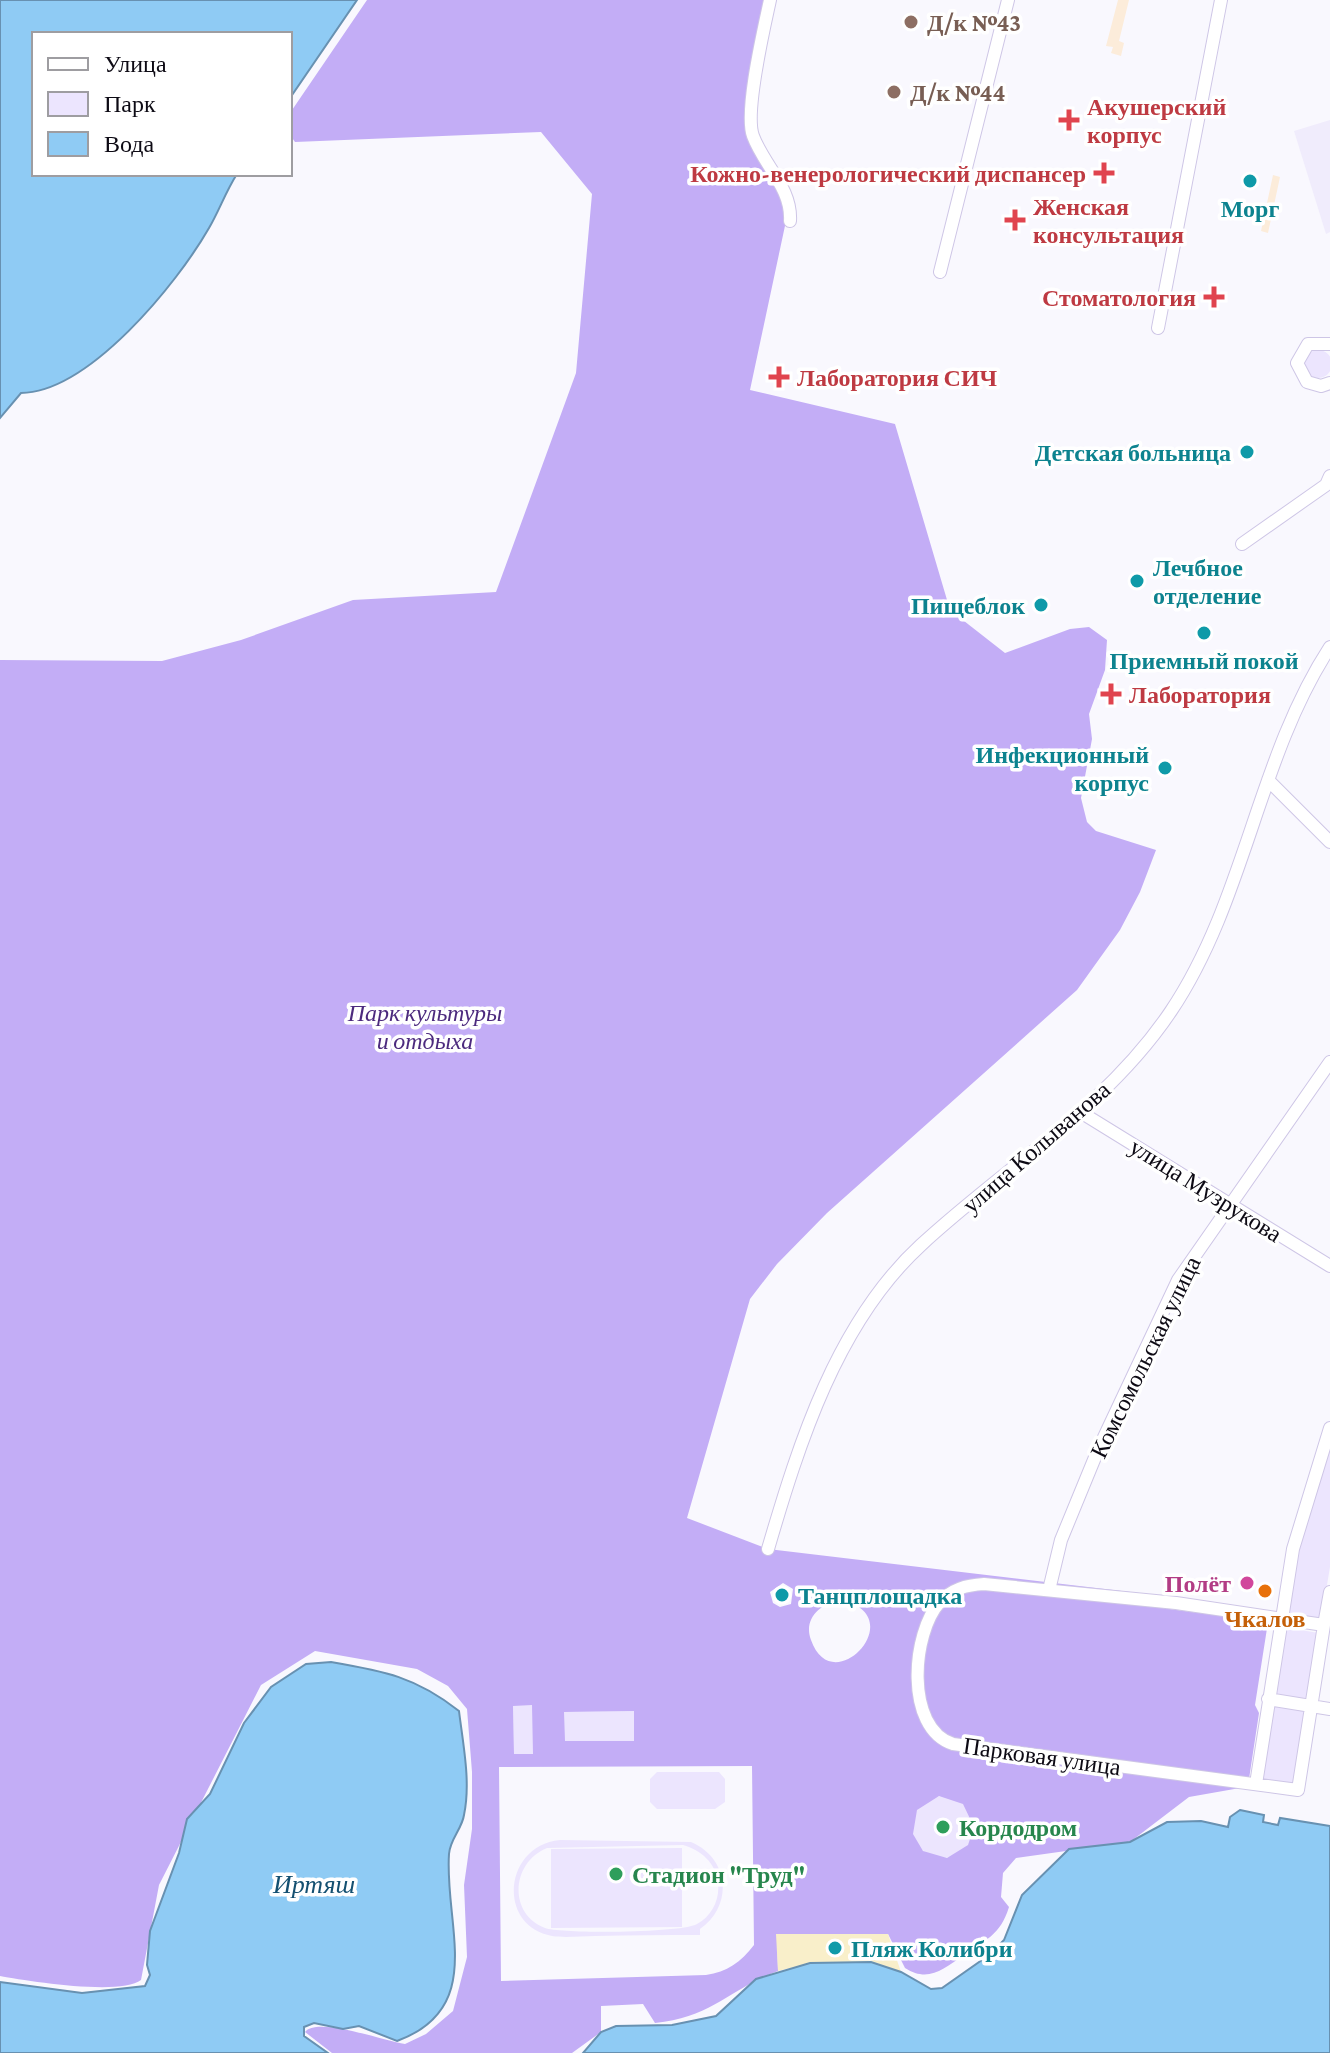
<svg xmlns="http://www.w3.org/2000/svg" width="1330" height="2053" viewBox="0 0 1330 2053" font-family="'Crimson Pro',serif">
	<rect width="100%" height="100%" fill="#f9f8fe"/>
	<path fill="#fcecda" d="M1118,0h11l-10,41 5,2 -3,13 -10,-3 2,-6 -7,-1z
		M1273,175l7,2 -12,56 -7,-2z"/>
	<path fill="#f0ecfc" d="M1330,120v112l-4,2 -32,-103z"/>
	<path fill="#ece5fe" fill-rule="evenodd" d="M1304 364a14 14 0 1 1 28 0a14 14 0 1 1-28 0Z
		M1330,1439v128l-9,54 -37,-6 12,-64z
		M1282,1627l37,6 -11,70 -37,-6z
		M1270,1702l37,6 -12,80 -36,-5z
		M513,1705h20v49h-19z
		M635,1711v30l-71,1v-30z
		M657,1772h62l6,7v23l-10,7h-58l-7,-7v-23z
		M912 1827a31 31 0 1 1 62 0a31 31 0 1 1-62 0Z
		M560,1840l131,2c38,16 43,63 9,87v6c-35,0 -70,0 -105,1 -14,0 -30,2 -43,0 -56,-10 -48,-91 8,-96zM683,1845c18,5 33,18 35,38 2,16 -6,33 -21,41 -15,9 -135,10 -152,4 -38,-15 -33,-66 2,-80z
		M682,1848v79l-131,1v-79z"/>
	<path fill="#c3adf6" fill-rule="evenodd" d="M367,0h401l-22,135 43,72 -39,183 145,34 55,186 55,43 65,-24 19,-2 18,13 -2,30 -16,44 3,25 -11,59 6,24 9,9 60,19 -16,42 -20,38 -43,60 -250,223 -50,51 -27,35 -63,219 81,31 379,45v12l121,16 -13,83 4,8 -10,66 -9,9 -51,9 -59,45 -114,16 -13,15 -2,24 8,10c-9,29 -24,33 -47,49 -18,13 -34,27 -57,12l-17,-34h-111l1,37c-49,18 -65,46 -123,52l-12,-19 -42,2v26l-29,21h-240l-27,-21c12,-16 79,9 100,12l21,-10 27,-23 14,-54 -3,-72 8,-56v-57l-5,-63 -19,-23 -31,-17 -102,-18 -54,34 -102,200 -18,95c-20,16 -114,1 -141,-4v-1316l162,1 79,-21 112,-40 143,-8 80,-219 16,-179 -51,-62 -246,10 -5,-7v-22zM783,1583l10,6 -2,15 -11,3 -7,-4 -3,-11zM839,1600c75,13 -6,103 -28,40 -8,-21 9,-36 28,-40zM532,1705l1,49h-19l-1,-48zM634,1711v30h-69l-1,-29zM752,1766l2,179c-13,17 -27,27 -48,30l-205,6 -2,-214zM939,1796l24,8 11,23 -6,18 -21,13 -24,-7 -10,-17 4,-24z"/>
	<path fill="#f9efca" d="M776,1934h112l13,38c-41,-13 -81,-12 -123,-1z"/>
	<path fill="#8fcbf4" stroke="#6891b1" stroke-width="2" d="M0,0h357l-67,98v-64h-256v140h203c-11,17 -18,37 -28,54 -32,56 -120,164 -188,165l-21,25z
		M331,1662c53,9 85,15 128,49 4,33 12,71 5,104 -2,14 -14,24 -15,39 -5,71 38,154 -52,187l-38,-15 -16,3 -29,-6 -10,4v9l24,17h-328v-71l82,11 63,-7 5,-11 -3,-10 3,-34 29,-78 8,-34 23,-25 34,-71 27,-36 35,-23z
		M1240,1810l24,5 -1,7 15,3 2,-7 50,8v227h-747l18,-21 15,-6 56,-1 44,-9 40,-37 54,-16 61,-1 30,10 30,17 11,-1 47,-33 15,-15 18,-45 47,-46 61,-7 37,-20 34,-1 27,6 2,-10z"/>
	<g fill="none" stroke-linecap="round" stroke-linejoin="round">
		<g stroke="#cec6e6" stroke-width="14">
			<path id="minor" d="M770,0c-6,28 -26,112 -17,136 11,30 39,52 37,85
				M940,272l68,-272
				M1158,328l63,-328
				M1330,344h-22l-11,19 10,19 14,4 9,-3
				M1242,544l84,-59 4,-9
				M1268,780l62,62
				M1082,1113l248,153
				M768,1549c31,-106 69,-227 153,-304 84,-78 185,-137 250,-234 75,-112 86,-252 159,-364
				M1049,1590l12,-50 37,-90 80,-170 152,-218
				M1324,1625l-26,165 -345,-46c-49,-16 -41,-112 -13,-142 12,-13 26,-17 44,-18l192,19 148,22 6,-33
				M1268,1699l62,10
				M1256,1784l37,-235 37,-121"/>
		</g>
		<use href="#minor" stroke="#fff" stroke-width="12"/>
	</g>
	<g fill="#8d6e63" stroke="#fff" stroke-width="3">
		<circle cx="911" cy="22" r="8"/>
		<circle cx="894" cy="92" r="8"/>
	</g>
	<g fill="#e0444e" stroke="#fff" stroke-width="3">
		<path d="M1065 108h8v8h8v8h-8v8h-8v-8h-8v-8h8z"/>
		<path d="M1100 161h8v8h8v8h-8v8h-8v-8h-8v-8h8z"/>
		<path d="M1011 208h8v8h8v8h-8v8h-8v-8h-8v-8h8z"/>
		<path d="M1210 285h8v8h8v8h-8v8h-8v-8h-8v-8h8z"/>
		<path d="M775 365h8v8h8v8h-8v8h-8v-8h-8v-8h8z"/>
		<path d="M1107 682h8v8h8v8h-8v8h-8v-8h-8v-8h8z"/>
	</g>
	<g fill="#0f9aa8" stroke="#fff" stroke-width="3">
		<circle cx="1250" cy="181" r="8"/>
		<circle cx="1247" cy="452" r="8"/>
		<circle cx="1137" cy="581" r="8"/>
		<circle cx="1041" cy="605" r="8"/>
		<circle cx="1204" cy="633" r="8"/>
		<circle cx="1165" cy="768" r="8"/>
		<circle cx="782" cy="1595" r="8"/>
		<circle cx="835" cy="1948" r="8"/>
	</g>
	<circle fill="#d1479c" stroke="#fff" stroke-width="3" cx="1247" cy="1583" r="8"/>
	<circle fill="#e8710a" stroke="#fff" stroke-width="3" cx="1265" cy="1591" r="8"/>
	<g fill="#2e9e5b" stroke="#fff" stroke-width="3">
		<circle cx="943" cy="1827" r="8"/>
		<circle cx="616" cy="1874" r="8"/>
	</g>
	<g text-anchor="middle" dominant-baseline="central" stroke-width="7" stroke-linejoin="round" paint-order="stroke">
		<g font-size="24" font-weight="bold" fill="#785e54" stroke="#fff" text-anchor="start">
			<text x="927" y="22">Д/к №43</text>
			<text x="910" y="92">Д/к №44</text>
		</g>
		<g font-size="24" font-weight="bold" fill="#be3a42" stroke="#fff" text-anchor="start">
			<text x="1087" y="106">Акушерский<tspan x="1087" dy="28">корпус</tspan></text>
			<text x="1086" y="173" text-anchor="end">Кожно-венерологический диспансер</text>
			<text x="1033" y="206">Женская<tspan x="1033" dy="28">консультация</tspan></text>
			<text x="1196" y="297" text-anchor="end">Стоматология</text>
			<text x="797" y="377">Лаборатория СИЧ</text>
			<text x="1129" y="694">Лаборатория</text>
		</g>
		<g font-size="24" font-weight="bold" fill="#0d838f" stroke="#fff" text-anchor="end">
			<text x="1250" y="208" text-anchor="middle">Морг</text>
			<text x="1231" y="452">Детская больница</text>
			<text x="1153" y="567" text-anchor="start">Лечбное<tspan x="1153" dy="28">отделение</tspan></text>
			<text x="1025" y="605">Пищеблок</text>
			<text x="1204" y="660" text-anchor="middle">Приемный покой</text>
			<text x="1149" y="754">Инфекционный<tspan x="1149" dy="28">корпус</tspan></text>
			<text x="798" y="1595" text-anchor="start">Танцплощадка</text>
			<text x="851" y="1948" text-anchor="start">Пляж Колибри</text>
		</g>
		<g font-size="24" font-style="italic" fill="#4c2a7e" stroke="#fff">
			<text x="425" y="1012">Парк культуры<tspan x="425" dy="28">и отдыха</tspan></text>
		</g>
		<g font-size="24" fill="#0d0a14" stroke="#fff">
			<text transform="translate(1036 1147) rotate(-41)">улица Колыванова</text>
			<text transform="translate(1206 1190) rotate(32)">улица Музрукова</text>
			<text transform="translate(1145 1357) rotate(-64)">Комсомольская улица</text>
			<text transform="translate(1042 1756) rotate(8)">Парковая улица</text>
		</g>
		<g font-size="24" font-weight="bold" fill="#b23c85" stroke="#fff" text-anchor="end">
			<text x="1231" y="1583">Полёт</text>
		</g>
		<g font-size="24" font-weight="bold" fill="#c56008" stroke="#fff">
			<text x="1265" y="1618">Чкалов</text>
		</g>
		<g font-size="24" font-weight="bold" fill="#27864d" stroke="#fff" text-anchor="start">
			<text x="959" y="1827">Кордодром</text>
			<text x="632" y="1874">Стадион "Труд"</text>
		</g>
		<g font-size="26" font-style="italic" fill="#145071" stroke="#fff">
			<text x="314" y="1884">Иртяш</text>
		</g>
	</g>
	<rect x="32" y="32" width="260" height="144" fill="#ffffff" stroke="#9e9da1" stroke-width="2"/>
	<rect x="48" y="58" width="40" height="12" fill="#ffffff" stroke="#9e9da1" stroke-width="2"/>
	<text x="104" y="72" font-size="24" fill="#0d0a14">Улица</text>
	<rect x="48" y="92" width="40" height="24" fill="#ece5fe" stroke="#9e9da1" stroke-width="2"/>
	<text x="104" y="112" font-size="24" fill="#0d0a14">Парк</text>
	<rect x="48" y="132" width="40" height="24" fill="#8fcbf4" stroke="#9e9da1" stroke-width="2"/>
	<text x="104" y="152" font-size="24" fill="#0d0a14">Вода</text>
</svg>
